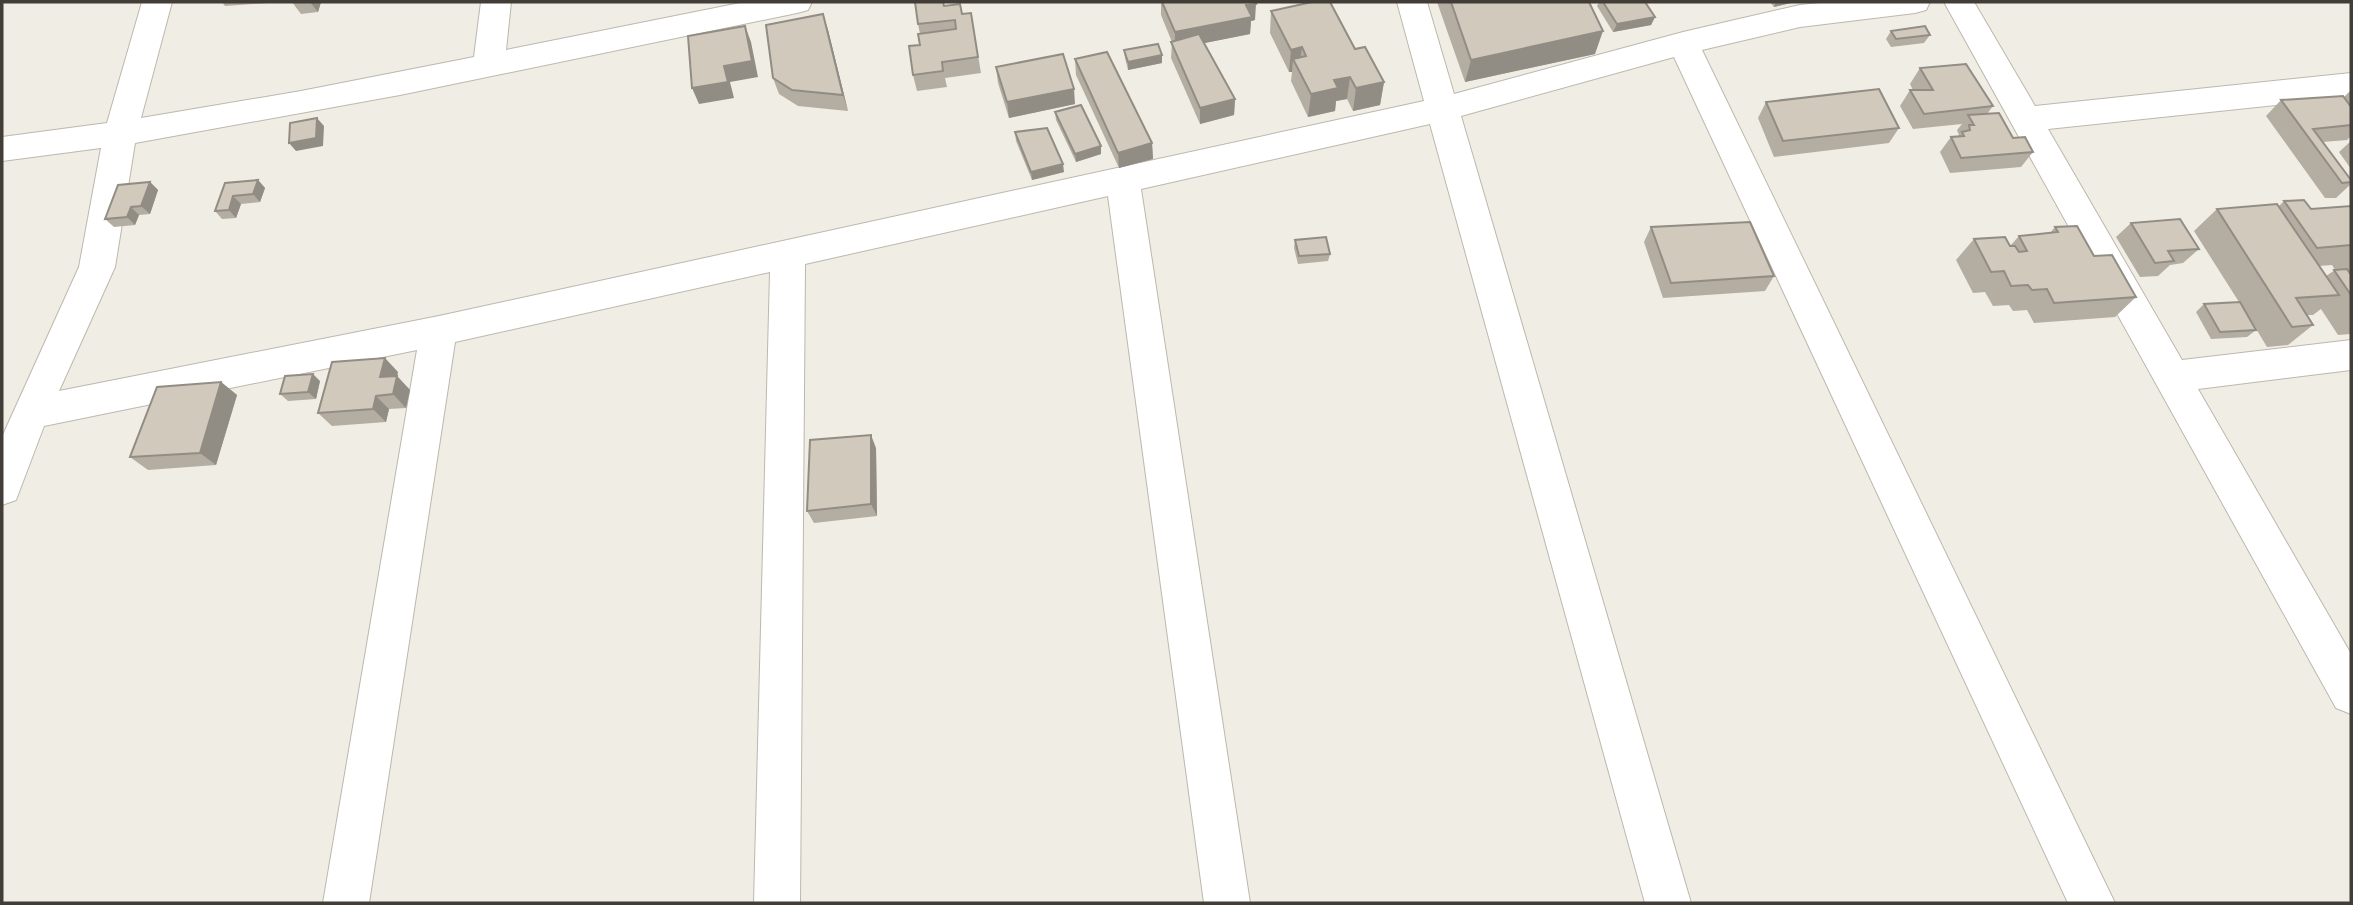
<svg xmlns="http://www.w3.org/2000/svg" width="2353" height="905" viewBox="0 0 2353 905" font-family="'Fira Sans Condensed',sans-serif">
	<rect width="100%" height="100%" fill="#f0ede5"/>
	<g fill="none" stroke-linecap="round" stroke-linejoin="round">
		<g stroke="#beb7ac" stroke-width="2">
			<path id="minor" d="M142,2h30l-31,116 160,-27 173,-34 7,-55h30l-5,48 239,-48h67l-4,8 -11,3 -397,82 -265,48 -20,124 -56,124 380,-75 985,-215 -27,-99h30l27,92 229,-62 117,-27 29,-3h101l-4,8 -11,3 -115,14 -98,23 413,853h-47l-394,-846 -213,59 230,787h-46l-215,-779 -289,65 109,714h-46l-96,-707 -303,68 -5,639h-46l16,-631 -315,70 -86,561h-46l94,-553 -373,76 -28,74 -14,5v-68l77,-170 22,-119 -99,13v-24l105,-14z
				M1944,2h30l61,104 316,-33v24l-303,32 134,231 169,-20v30l-153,19 153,265v60l-15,-6z"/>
		</g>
		<use href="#minor" fill="#fff" fill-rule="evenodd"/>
	</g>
	<path fill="#b4ada2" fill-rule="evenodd" d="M222,2h59l-56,4z
		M292,2h29l-3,10 -17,2z
		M1161,2h94v18l-4,1 -1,13 -46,9 31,56 -1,16 -34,9 -29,-66 1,-16 -11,-27z
		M1437,2h152l6,52 -130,28z
		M1599,2h46l10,15 -4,8 -38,7 -16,-26z
		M1770,2h25l-21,5z
		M944,6l18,8 9,-1 10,60 -36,5 2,9 -30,4 -4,-16 7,-30v-11l-2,-10z
		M1271,11l84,38 29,33 -4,23 -27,6 -6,-12 -11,2 -1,10 -27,6 -17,-36 1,-9h-3l-19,-39z
		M828,30l20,81 -50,-5 -19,-12 -6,-16z
		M1891,31l39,4 -6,8 -33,4 -5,-8z
		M1124,50l38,5v8l-34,7 -3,-12z
		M1075,59l77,84 1,16 -34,9 -43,-93z
		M996,67l79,37 -66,14 -11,-35z
		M1920,68l73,38 -6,8 26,24 20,14 -12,15 -71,6 -10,-21 11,-15 7,-1 1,-1 -2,-5 5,-6 -49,5 -13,-23 10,-16h3l-3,-6z
		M2351,90v46l-4,4 -24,2 28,38v4l-15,14h-11l-59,-82 15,-16 63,-3z
		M1766,102l133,26 -10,15 -115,14 -16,-39z
		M1055,112l46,34v8l-25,8 -20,-42z
		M1015,132l49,40 -32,8 -16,-39z
		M2351,141v28l-12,-17z
		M258,180l7,8 -5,14 -19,2 -5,14 -14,1 -7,-8 10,-28z
		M150,182l8,8 -8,24 -11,1 -4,10 -21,2 -9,-8z
		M2284,201l27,8 40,-3v128l-13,1 -17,-26 -8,6h-6l6,10 -25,20 -21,2 -15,-25 4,8 -9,7 -36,2 -15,-27 8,-8 35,-2 -45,-71 23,-22 62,-3zM2332,265l3,5 -9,6 -7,-10z
		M2131,223l68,26 -16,14 -13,2 -12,11 -18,1 -24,-40z
		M1651,227l123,49 -9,15 -102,7 -19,-56z
		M2055,227l39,29 42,41 -21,20 -81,6 -7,-13 -14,1 -4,-6 -16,1 -8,-14 -12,1 -17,-33 18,-21 36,7 9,-10 31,-3z
		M1295,240l35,14 -2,7 -30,3 -4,-16z
		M398,372l-1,4 13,14 -4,18 -17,1 -3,13 -54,4 -14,-13z
		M320,381l-4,18 -28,2 -8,-7z
		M221,382l16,13 -21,70 -68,5 -18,-13z
		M876,448l1,68 -63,7 -7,-12z"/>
	<path fill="#928d84" d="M310,2h11l-3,10z
		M1776,2h19l-21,5z
		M1256,4l-1,16 -4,1 -1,13 -75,15v-17l71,-27z
		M823,14l5,16 20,81 -5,-16z
		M1655,17l-4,8 -38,7 4,-8z
		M745,26l6,16 7,35 -28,5 4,16 -35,6 -7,-16 32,-22z
		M1603,31l-8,23 -130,28 6,-22z
		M1302,47l-3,23 -6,-11 -1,13h-3l2,-22z
		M1162,55v8l-34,7v-8z
		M1350,77l-3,22 -11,2 -1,10 -27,6 3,-23 23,-14z
		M1384,82l-4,23 -27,6 3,-23z
		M1074,89l1,15 -66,14 -2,-16z
		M1235,99l-1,16 -34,9v-16z
		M317,118l7,8 -1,20 -27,5 -7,-8z
		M1152,143l1,16 -34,9 -1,-15z
		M1101,146v8l-25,8 -1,-8z
		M1063,164l1,8 -32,8 -1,-8z
		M258,180l7,8 -5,14 -7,-8z
		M150,182l8,8 -8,24 -9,-8z
		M233,196l8,8 -5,14 -7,-8z
		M131,207l8,8 -4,10 -8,-8z
		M385,358l13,14 -1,4 13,14 -4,18 -13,-14 -13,-17z
		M313,374l7,7 -4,18 -8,-7z
		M221,382l16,13 -21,70 -16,-12z
		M376,396l13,13 -3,13 -13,-13z
		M871,435l5,13 1,68 -6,-12z"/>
	<path fill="#d1c9bc" stroke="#928d84" stroke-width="2" d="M915,2h28l1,4 16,-2 2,10 9,-1 7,44 -36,5 1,9 -30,4 -4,-29 11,-1 -2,-11 38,-5 -1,-9 -37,4z
		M1162,2h93l1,2 -10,1 6,12 -77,15z
		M1312,2h18l25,47 10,-2 19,35 -28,6 -6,-11 -16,3 4,8 -27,6 -18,-35 13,-3 -4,-9 -11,3 -20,-39z
		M1451,2h138l14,29 -132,29z
		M1603,2h42l10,15 -38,7z
		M823,14l20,81 -51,-5 -19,-12 -7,-53z
		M745,26l7,35 -28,5 4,16 -36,6 -4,-52z
		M1925,26l5,9 -34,4 -5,-8z
		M1199,34l36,65 -35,9 -29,-66z
		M1158,44l4,11 -34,7 -4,-12z
		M1107,52l45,91 -34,10 -43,-94z
		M1063,54l11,35 -67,13 -11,-35z
		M1966,64l27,42 -69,8 -14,-24h23l-13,-22z
		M1879,89l20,39 -116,13 -17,-39z
		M2343,96l8,11v18l-38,4 38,51v2l-9,1 -61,-83z
		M1081,105l20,41 -26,8 -20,-42z
		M1999,113l14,25 12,-1 8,15 -72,6 -10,-21 13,-1 -2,-4 8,-2 -1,-5h5l-6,-10z
		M317,118l-1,20 -27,5 1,-20z
		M1047,128l16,36 -32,8 -16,-40z
		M258,180l-5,14 -20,2 -4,14 -14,1 10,-28z
		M150,182l-9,24 -10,1 -4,10 -22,2 13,-34z
		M2304,200l7,9 40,-3v39l-34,3 -33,-47z
		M2277,204l62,91 -43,3 17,27 -21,2 -75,-118z
		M2180,219l19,30 -31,2 6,10 -19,2 -24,-40z
		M1750,222l24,54 -103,7 -20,-56z
		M2077,226l17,30 18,-1 24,42 -82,6 -7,-14 -15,1 -4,-5 -17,1 -7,-15 -13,1 -17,-33 31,-2 5,9h5l4,6 8,-1 -8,-15 39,-4 -3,-5z
		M1326,237l4,17 -31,2 -4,-16z
		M2347,269l4,6v20l-17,-25z
		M2240,302l16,28 -36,2 -16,-28z
		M385,358l-5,19 17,-1 -4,18 -17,2 -3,13 -55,4 14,-51z
		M313,374l-5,18 -28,2 5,-18z
		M221,382l-21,71 -70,4 27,-70z
		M871,435v69l-64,7 3,-71z"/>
	<rect width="2353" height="905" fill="none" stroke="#423d36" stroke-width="7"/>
</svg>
